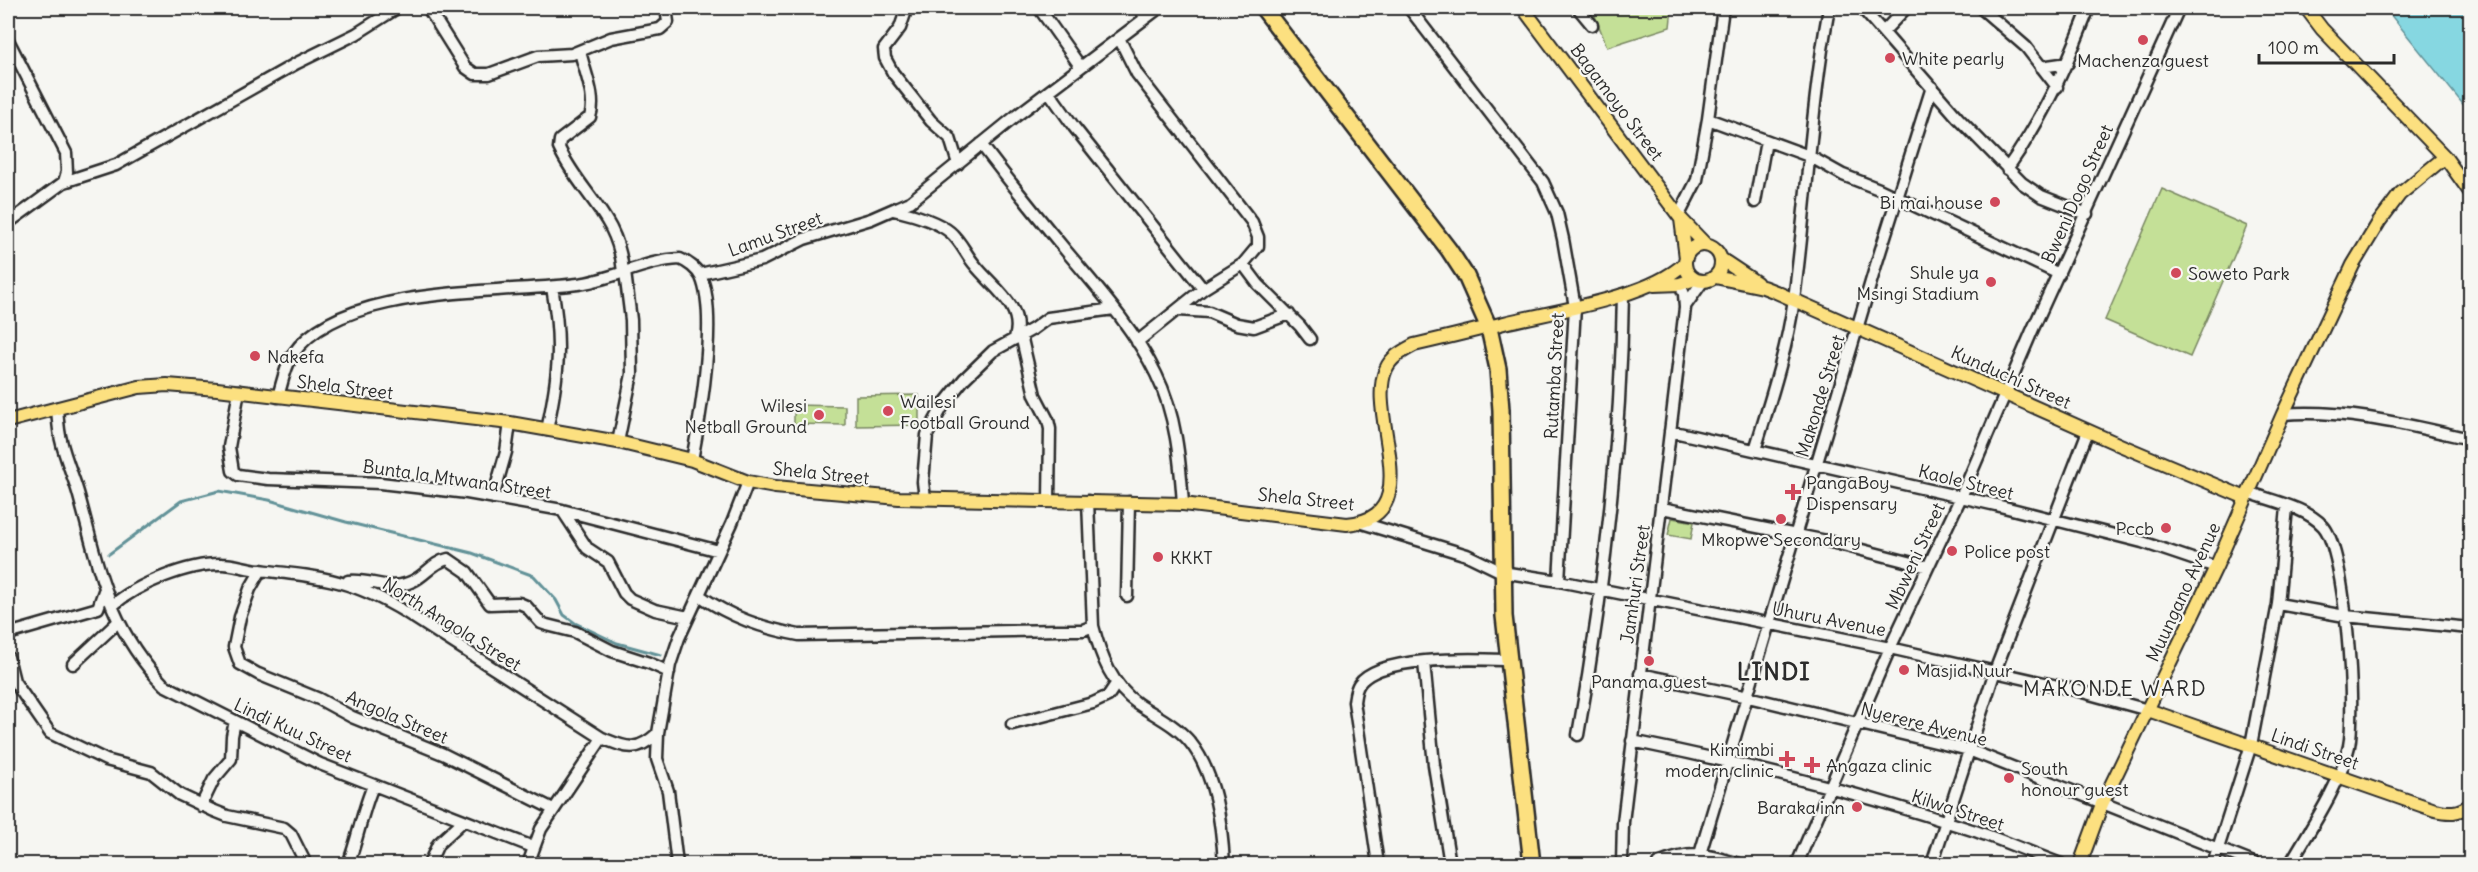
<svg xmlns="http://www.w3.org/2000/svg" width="2478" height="872" viewBox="0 0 2478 872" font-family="Delius,sans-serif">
	<rect width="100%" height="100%" fill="#f6f6f2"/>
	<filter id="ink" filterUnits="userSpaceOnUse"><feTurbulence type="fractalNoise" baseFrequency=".0167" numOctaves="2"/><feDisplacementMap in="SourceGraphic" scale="12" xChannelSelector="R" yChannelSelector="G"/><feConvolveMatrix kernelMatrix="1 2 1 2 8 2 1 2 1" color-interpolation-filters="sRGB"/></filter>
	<g filter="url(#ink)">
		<path fill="#c4e097" stroke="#788661" stroke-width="1.5" d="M1592,8h80l-2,19 -63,20z
			M2162,189l85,37 -57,131 -85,-37z
			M919,395v30l-63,1v-30z
			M794,405l51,1v19l-51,-1z
			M1672,518l22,4 -3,17 -23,-4z"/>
		<path fill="#86d7e1" stroke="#629298" stroke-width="1.5" d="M2385,8h85v105z"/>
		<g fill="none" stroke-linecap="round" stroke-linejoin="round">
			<path stroke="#629298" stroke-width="3" d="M109,554l72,-53 38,-10 50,9 77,22 126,31 62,23 22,24 8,15 11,8 42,20 44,12"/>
			<g stroke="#2b2b2b" stroke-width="15">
				<path id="minor" d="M428,8l37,59 10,7h14l49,-18 34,-2 39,-16 49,-9 8,-7 -2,-14
					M907,8l-7,20 -16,21 1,9 8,15 38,48 19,17 8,26
					M1039,8l41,58
					M1139,8l7,10
					M1409,8l134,174 14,31 6,26 12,68 -16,274
					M1578,8l14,17
					M1862,8l96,110 64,65 19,13 46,18
					M1981,8l45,39 31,40
					M1884,31l22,-23
					M1119,38l18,36 115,148 6,15v9l-15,18 -40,25 -66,53
					M8,40l58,113 1,19 -3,10 -56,41
					M580,51c4,20 17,46 10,66l-30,23 -1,8c22,47 60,68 64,124
					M2041,67l27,-4
					M1049,92l25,35 129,162
					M1708,119l101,37 34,19 36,14 180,85
					M981,144c28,37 57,73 86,108 32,38 67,77 89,122 20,40 24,86 27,130
					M2007,169c37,-52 59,-102 82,-161
					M64,182l52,-17 181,-102 59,-29 41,-26
					M1755,202l11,-61
					M894,210c18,4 41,10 56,22 11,9 16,23 25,33 17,22 50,41 40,73
					M1679,215l18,-35 11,-61 15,-111
					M1243,264l15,20 42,42 10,13
					M700,274l62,-14 42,-21 67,-20 39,-17 106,-86 143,-108
					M1686,305l17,-24
					M1178,310l31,2 28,12 17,3 35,-13
					M1021,335l14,60 13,25 2,9 -1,71
					M239,391l-10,56 4,24 5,4 30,4 112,4 87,10 95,17 157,41
					M278,397c4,-14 7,-30 15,-43 48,-70 208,-60 285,-70 33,-4 69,-24 102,-25 8,3 17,10 21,18 17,38 -1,141 -9,183
					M57,408c1,10 1,22 4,32 4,19 13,37 18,56 20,73 30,133 85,189l156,79 213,83
					M2283,414c64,-5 125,11 187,25
					M547,430c12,-56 15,-87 5,-143
					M1670,431l326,74 146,37 74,25
					M618,442l14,-68 -1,-54 -6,-48
					M1755,450c15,-49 32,-100 39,-151 13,-97 17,-195 35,-291
					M2248,492c23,9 58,15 75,34 23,25 33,185 26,220 -9,40 -39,83 -59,118
					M493,498l13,-46 4,-29
					M925,498l-2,-16 4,-47 17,-31 20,-25 29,-28 40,-22 15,-11 66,-9
					M1088,501l5,125c8,31 19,60 45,78 18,12 38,21 52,38 26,32 32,83 34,122
					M1662,508l165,33 101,26
					M562,510l25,38 21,14 16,31 6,6 25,11 33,7
					M1362,523l105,32 35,17 57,9 331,67 185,42 73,20
					M261,570l-11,19 -10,28 -6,30 6,17 18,10 61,25 33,18 91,37 110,55
					M348,581c24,-3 40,12 65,0 13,-6 20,-19 35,-22l19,13 23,32 29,-1 7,3 15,17 6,2 28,7 37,19 37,12 20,9
					M699,595c31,22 63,33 100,40l259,-5h25l10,-4
					M1127,596l2,-94
					M2278,604l67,12 125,12
					M112,606c25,-22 77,-43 110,-42 12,0 25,5 37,6 63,7 92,9 148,43l195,125c25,10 34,15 56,-5
					M8,634l90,-26 6,-17
					M8,657l6,24 36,52 56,27 45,12 29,23 32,15 15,6 57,12 7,6 15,30
					M1424,662l10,103 16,99
					M73,664l45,-42
					M1640,674l108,23 221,53 287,114
					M1012,724l81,-21 15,-7 8,-12
					M1578,735c26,-145 43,-293 45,-441
					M1632,741c114,23 229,52 340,89 30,10 59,23 89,34
					M201,806l13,-27 17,-20 1,-23 3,-15
					M1700,854l176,-589 56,-178
					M348,864c10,-25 14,-53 25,-78
					M429,864l9,-20 25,-23
					M528,864l13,-35 61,-91
					M677,864l-9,-73 -11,-32 1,-26 12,-68 9,-27 53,-115 16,-41
					M1378,864l-24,-162c1,-6 1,-12 5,-18 19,-29 115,-25 148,-24
					M1622,864l1,-42 62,-514 -1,-14 -4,-10
					M1658,864c33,-14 49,-10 81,0
					M1797,864l93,-216 71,-151 71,-166 147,-323
					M1932,864l63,-193 93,-240
					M2213,864l38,-119 27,-141 9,-97"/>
			</g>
			<g stroke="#2b2b2b" stroke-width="16">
				<path id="major" d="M1523,8l158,211 25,26
					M2306,8l16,21 123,128 25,35
					M1681,219l5,39
					M1685 263a18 18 0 1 1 36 0a18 18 0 1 1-36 0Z
					M1721,259l36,24
					M1715,277l48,10 13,5 344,153 126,53
					M1654,285l26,-1 15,-5
					M8,421l131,-34 28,-2 50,4 293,34 108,19 74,18 56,22 27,5 124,11 284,6 164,20c83,-7 18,-109 39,-155 5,-12 17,-18 28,-24 30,-7 60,-14 90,-22 51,-12 144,-25 181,-60
					M2148,710l287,100c14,3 23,4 35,-5
					M2080,864l22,-60 114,-237 67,-153 70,-149 26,-43 21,-28 45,-37"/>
			</g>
			<g stroke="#2b2b2b" stroke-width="20">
				<path id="highway" d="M1263,8l186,242 17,26 23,52 9,41 3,41 3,206 28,248"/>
			</g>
			<use href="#minor" stroke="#f6f6f2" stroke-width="10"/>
			<use href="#major" stroke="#fce080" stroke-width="12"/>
			<use href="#highway" stroke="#fce080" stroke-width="15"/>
		</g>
	</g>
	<g fill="#d1495b" stroke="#f6f6f2" stroke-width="2">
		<circle cx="2143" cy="40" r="6"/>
		<circle cx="1890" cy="58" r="6"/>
		<circle cx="1995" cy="202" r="6"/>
		<circle cx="2176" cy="273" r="6"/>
		<circle cx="1991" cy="282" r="6"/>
		<circle cx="255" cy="356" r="6"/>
		<circle cx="888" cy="411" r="6"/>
		<circle cx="819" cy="415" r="6"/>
		<path d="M1790 483h6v6h6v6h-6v6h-6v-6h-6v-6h6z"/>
		<circle cx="1781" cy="519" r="6"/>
		<circle cx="2166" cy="528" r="6"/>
		<circle cx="1952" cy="551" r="6"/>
		<circle cx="1158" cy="557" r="6"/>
		<circle cx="1649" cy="661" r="6"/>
		<circle cx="1904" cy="670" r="6"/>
		<path d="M1784 750h6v6h6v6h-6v6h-6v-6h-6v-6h6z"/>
		<path d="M1809 756h6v6h6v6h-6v6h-6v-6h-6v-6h6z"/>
		<circle cx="2009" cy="778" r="6"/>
		<circle cx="1857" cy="807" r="6"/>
	</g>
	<g text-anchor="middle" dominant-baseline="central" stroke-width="4.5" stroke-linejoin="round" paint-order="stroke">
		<g font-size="18" fill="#2b2b2b" stroke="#f6f6f2" text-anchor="start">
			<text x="1902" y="58">White pearly</text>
			<text x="2143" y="60" text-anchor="middle">Machenza guest</text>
			<text x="1983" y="202" text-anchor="end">Bi mai house</text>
			<text x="1979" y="272" text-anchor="end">Shule ya<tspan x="1979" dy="21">Msingi Stadium</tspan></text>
			<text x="2188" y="273">Soweto Park</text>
			<text x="267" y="356">Nakefa</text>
			<text x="900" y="401">Wailesi<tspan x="900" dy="21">Football Ground</tspan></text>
			<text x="807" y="405" text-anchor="end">Wilesi<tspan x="807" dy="21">Netball Ground</tspan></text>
			<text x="1806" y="482">PangaBoy<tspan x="1806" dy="21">Dispensary</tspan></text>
			<text x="2154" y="528" text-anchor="end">Pccb</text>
			<text x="1781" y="539" text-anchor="middle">Mkopwe Secondary</text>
			<text x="1964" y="551">Police post</text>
			<text x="1170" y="557">KKKT</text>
			<text x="1916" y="670">Masjid Nuur</text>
			<text x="1649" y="681" text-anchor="middle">Panama guest</text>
			<text x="1774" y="749" text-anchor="end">Kimimbi<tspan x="1774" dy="21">modern clinic</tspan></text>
			<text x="1826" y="765">Angaza clinic</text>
			<text x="2021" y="768">South<tspan x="2021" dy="21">honour guest</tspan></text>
			<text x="1845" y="807" text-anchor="end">Baraka inn</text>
		</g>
		<g font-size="18" fill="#2b2b2b" stroke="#f6f6f2">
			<text transform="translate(1617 102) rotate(53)">Bagamoyo Street</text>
			<text transform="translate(2077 194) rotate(-66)">Bweni Dogo Street</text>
			<text transform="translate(775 234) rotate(-20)">Lamu Street</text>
			<text transform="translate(1554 376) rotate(-87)">Rutamba Street</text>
			<text transform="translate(2011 377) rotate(24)">Kunduchi Street</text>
			<text transform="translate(345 387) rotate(7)">Shela Street</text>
			<text transform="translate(1820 396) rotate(-73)">Makonde Street</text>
			<text transform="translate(821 473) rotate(6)">Shela Street</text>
			<text transform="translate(457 479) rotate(8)">Bunta la Mtwana Street</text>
			<text transform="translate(1966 482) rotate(14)">Kaole Street</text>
			<text transform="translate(1306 499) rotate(6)">Shela Street</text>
			<text transform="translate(1915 556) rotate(-65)">Mbweni Street</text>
			<text transform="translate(1635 584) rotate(-82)">Jamhuri Street</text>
			<text transform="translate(2183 592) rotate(-65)">Muungano Avenue</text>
			<text transform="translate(1829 619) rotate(11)">Uhuru Avenue</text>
			<text transform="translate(452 624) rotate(32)">North Angola Street</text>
			<text transform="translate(397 717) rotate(23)">Angola Street</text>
			<text transform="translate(1924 724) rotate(14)">Nyerere Avenue</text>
			<text transform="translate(293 730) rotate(25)">Lindi Kuu Street</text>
			<text transform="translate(2315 749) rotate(19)">Lindi Street</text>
			<text transform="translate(1958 810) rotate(18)">Kilwa Street</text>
		</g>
		<g font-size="21" letter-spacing="1.5" fill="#2b2b2b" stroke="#f6f6f2">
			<text x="2115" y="688">MAKONDE WARD</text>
		</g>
		<g font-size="24" font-weight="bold" letter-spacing="1.5" fill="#2b2b2b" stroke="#f6f6f2">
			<text x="1774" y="671">LINDI</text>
		</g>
	</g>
	<rect width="2478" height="872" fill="none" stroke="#f6f6f2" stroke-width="30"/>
	<rect x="15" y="15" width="2448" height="842" fill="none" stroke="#2b2b2b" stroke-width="2" filter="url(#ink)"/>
	<path d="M2259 54v9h135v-9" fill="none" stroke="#2b2b2b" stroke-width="3"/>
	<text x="2268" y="54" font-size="18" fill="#2b2b2b" stroke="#f6f6f2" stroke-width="4.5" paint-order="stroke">100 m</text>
</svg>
